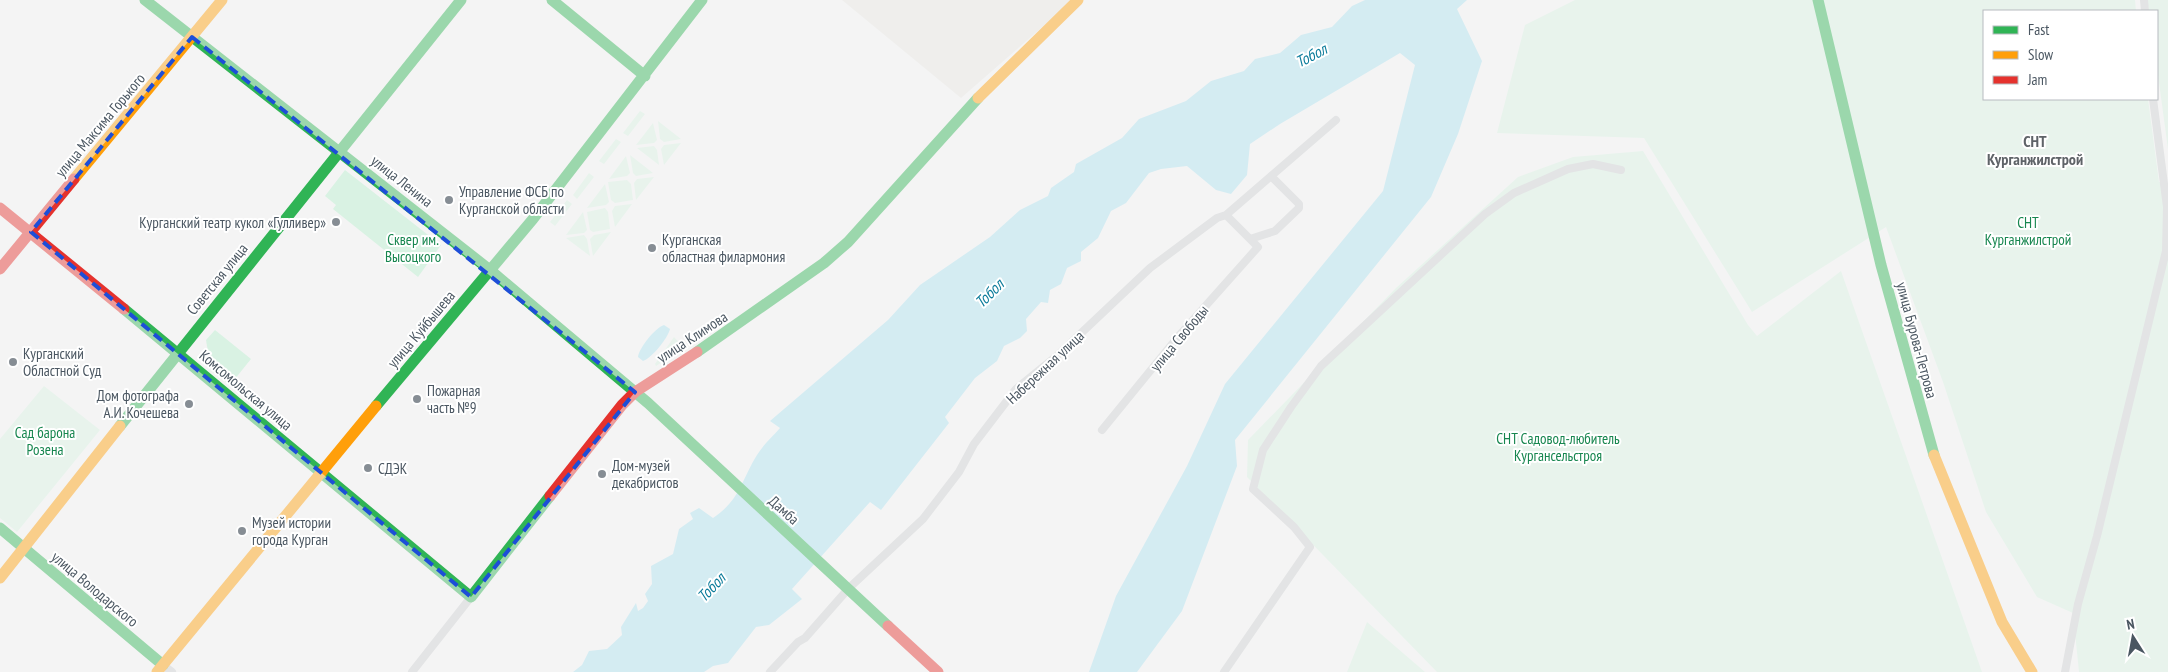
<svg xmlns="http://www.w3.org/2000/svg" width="2168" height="672" viewBox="0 0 2168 672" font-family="'PT Sans Narrow',sans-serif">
	<rect width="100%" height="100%" fill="#f4f4f4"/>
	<path fill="#e8e7e3" d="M842,0h231l-112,98z"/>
	<path fill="#d9f2e3" d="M1575,0h560l1,11h-152v88h164l11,83 9,1v489h-89l-6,-59 -36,-16 -51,-85 -43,-130 -57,-155 -134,85 -108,-174 -147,-5 28,-108z
		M2147,0h21v149l-11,-81v-57h-8z
		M640,111l5,3 -17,22 -5,-3z
		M658,121l23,18 -17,3 -4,-3z
		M653,123l4,17 -3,3 -18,2z
		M616,139l5,3 -17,22 -5,-3z
		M681,143l-17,22 -3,-16 3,-4z
		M654,146l3,4 2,15 -22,-17z
		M1643,151l105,174 9,11 84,-65 141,401h-545l-190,-195 1,-37 148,-152 122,-111 55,-20z
		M630,155l23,18 -17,3 -3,-3z
		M626,156l4,17 -3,3 -18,3z
		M345,170l96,75 -23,32 -85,-68 3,-4 -11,-9z
		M589,173l5,4 -17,22 -4,-4z
		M654,177l-18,23 -2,-17 3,-4z
		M627,180l4,4 2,16 -18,3 -4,-3 -3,-18z
		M605,184l4,18 -3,3 -19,3z
		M567,200l5,4 -17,22 -5,-4z
		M632,204l-17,23 -3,-16 3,-5z
		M605,208l3,4 2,17 -17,3 -3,-2 -3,-18z
		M583,212l4,18 -3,3 -18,2z
		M611,232l-18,24 -3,-17 4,-4z
		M584,235l3,4 3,17 -24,-18z
		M215,330l36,29 -21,26 -19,-15 -5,-30z
		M674,337l10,11 -28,18 -1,-2z
		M44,386l56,44 -83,102 -17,-14v-79z
		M1367,622l58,50h-78z"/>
	<path fill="#aee2f0" d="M1365,0h102l-10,9 25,52 -24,73 -27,63 -196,243 2,26 -55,145 -45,61h-48l27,-76 71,-130 38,-82 158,-193 32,-126 -15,-12 -120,71 -30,20 -3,31 -16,19 -15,-4 -29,-24 -26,3 -12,4 -23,30 -15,8 -13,27 -17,14v9l-14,7 -6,16 -11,6 -2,13 -7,-1 -15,17 1,12 -7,7 -16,8 -7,15 -22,17 -30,39 4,6 -68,87 -11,-8 -78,87 10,10 -33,26 -13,2 -28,36 -15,3 -9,6h-131l9,-7 7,-14 18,-2 15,-14 -1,-8 15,-24 2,8 5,-3 5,-7 -3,-7 7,-10 -1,-18 22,-12 6,-25 14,-10 -3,-6 9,-5 14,10c27,-18 28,-37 44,-63 6,-10 16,-19 23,-27l-10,-7 118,-101 32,-35 70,-48 30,-27 28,-14 3,-8 23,-16 2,-8 46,-26 17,-19 47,-18 25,-20 33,-10 11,-12 25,-6 21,-18 31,-8 20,-21z
		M664,325l6,4c-2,9 -18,29 -27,32l-5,-4c1,-9 17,-29 26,-32z"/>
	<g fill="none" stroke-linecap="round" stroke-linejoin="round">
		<path stroke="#ced0d2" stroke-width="8" d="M2144,0l1,11
			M1250,239l25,-8 24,-23v-4l-28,-28
			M1102,430l75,-92 81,-91 -32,-32
			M163,665l9,7
			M412,672l59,-75
			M770,672l28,-30 7,-4 44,-50 74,-69 36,-47 15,-28 42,-55 43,-35 91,-86 67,-50 9,-3 110,-95
			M1224,672l86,-125 -16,-20 -41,-38 10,-39 28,-43 30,-41 164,-152 29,-21 54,-24 25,-5 28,6
			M2065,672l13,-68 19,-68 69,-285 1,-44 -14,-108"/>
		<path stroke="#30b455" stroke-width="11" d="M145,0l345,270
			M552,0l93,76
			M1818,0l63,265 53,190
			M490,270l158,133 240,223
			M124,309l347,288 79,-101
			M697,352l127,-89 24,-21 130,-144
			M376,406l157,-187 169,-219
			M120,426l341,-426
			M0,528l163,137"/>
		<path stroke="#ff9f0a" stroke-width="11" d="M978,98l100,-98
			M74,179l148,-179
			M1934,455l68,167 30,50
			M0,578l120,-152
			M157,672l219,-266"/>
		<path stroke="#e5322d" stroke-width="11" d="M0,208l124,101
			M0,269l74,-90
			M550,496l72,-91 13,-13 62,-40
			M888,626l50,46"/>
	</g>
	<path d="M0 0H2168V672H0ZM192,37l443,355 -164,205 -440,-365z" fill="#f4f4f4" fill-opacity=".55" fill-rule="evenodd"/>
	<path fill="none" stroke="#1d4ed8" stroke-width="4" stroke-dasharray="10 6" stroke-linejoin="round" d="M192,37l443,355 -164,205 -440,-365z"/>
	<g fill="#868d94" stroke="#fff" stroke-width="2">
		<circle cx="449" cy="200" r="5"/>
		<circle cx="336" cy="222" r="5"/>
		<circle cx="652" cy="248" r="5"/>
		<circle cx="13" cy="362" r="5"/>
		<circle cx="417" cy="399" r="5"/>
		<circle cx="189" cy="404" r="5"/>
		<circle cx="368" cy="468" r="5"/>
		<circle cx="602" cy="474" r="5"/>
		<circle cx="242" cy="531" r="5"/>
	</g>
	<g text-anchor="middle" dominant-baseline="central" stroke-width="4" stroke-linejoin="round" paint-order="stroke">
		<g font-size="15" fill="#4a5661" stroke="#fff">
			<text transform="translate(100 125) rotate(-50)">улица Максима Горького</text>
			<text transform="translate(402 181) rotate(38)">улица Ленина</text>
			<text transform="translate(217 279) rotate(-51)">Советская улица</text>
			<text transform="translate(421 329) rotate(-50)">улица Куйбышева</text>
			<text transform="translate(692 337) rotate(-33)">улица Климова</text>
			<text transform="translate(1179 338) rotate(-50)">улица Свободы</text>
			<text transform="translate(1917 340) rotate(75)">улица Бурова-Петрова</text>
			<text transform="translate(1045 367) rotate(-43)">Набережная улица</text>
			<text transform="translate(246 390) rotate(40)">Комсомольская улица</text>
			<text transform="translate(784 510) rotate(42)">Дамба</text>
			<text transform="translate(95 589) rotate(40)">улица Володарского</text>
		</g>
		<g font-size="15" fill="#4a5661" stroke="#fff" text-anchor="start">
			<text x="459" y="191">Управление ФСБ по<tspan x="459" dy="17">Курганской области</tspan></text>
			<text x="326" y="222" text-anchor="end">Курганский театр кукол «Гулливер»</text>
			<text x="662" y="239">Курганская<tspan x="662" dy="17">областная филармония</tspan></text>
			<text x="23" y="353">Курганский<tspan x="23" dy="17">Областной Суд</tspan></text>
			<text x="427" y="390">Пожарная<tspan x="427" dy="17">часть №9</tspan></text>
			<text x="179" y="395" text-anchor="end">Дом фотографа<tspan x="179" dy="17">А.И. Кочешева</tspan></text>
			<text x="612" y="465">Дом-музей<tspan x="612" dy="17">декабристов</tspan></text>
			<text x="378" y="468">СДЭК</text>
			<text x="252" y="522">Музей истории<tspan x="252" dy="17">города Курган</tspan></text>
		</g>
		<g font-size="15" fill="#17864f" stroke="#fff">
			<text x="2028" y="222">СНТ<tspan x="2028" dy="17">Курганжилстрой</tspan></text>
			<text x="413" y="239">Сквер им.<tspan x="413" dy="17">Высоцкого</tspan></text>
			<text x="45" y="432">Сад барона<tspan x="45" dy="17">Розена</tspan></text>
			<text x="1558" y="438">СНТ Садовод-любитель<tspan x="1558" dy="17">Кургансельстроя</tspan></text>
		</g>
		<g font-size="16" font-style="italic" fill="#0c7c9b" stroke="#fff">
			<text transform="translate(1311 55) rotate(-28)">Тобол</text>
			<text transform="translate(989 293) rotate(-45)">Тобол</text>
			<text transform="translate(711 587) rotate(-47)">Тобол</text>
		</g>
		<g font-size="16" font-weight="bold" fill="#5f6368" stroke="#fff">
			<text x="2035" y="141">СНТ<tspan x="2035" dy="18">Курганжилстрой</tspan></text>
		</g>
	</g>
	<rect x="1983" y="10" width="175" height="90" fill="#ffffff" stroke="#b7bbc0"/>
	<rect x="1993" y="26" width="25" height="8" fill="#30b455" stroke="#b7bbc0"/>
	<text x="2028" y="35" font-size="15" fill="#4a5661">Fast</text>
	<rect x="1993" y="51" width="25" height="8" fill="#ff9f0a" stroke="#b7bbc0"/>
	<text x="2028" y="60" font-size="15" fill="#4a5661">Slow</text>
	<rect x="1993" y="76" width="25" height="8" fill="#e5322d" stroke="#b7bbc0"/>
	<text x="2028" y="85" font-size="15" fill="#4a5661">Jam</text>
	<g transform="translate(2133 637) rotate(349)" stroke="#ffffff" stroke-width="4" paint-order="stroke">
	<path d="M0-4L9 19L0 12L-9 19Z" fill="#4a5661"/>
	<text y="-8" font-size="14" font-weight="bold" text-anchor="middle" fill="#4a5661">N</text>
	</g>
</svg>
